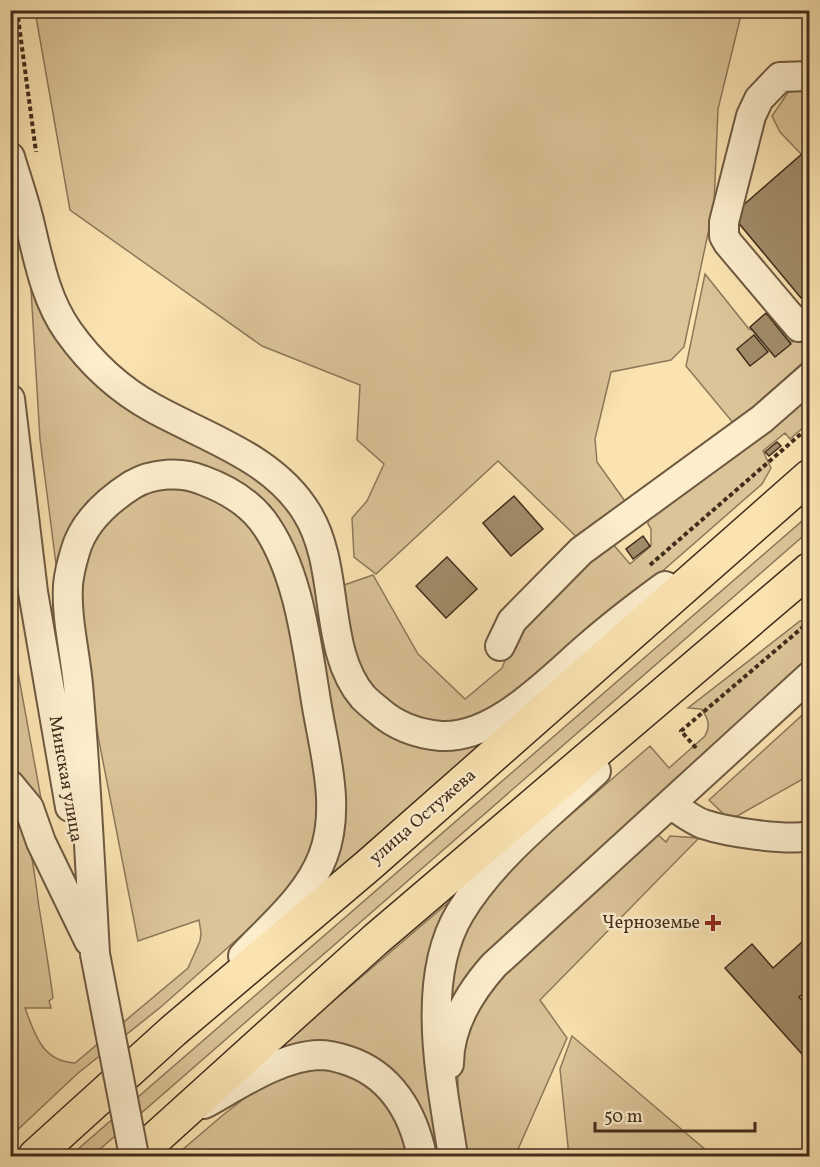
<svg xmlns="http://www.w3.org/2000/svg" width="820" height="1167" viewBox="0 0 820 1167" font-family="Vollkorn,serif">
	<rect width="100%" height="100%" fill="#fae3b1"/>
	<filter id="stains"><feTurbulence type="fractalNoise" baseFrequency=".00333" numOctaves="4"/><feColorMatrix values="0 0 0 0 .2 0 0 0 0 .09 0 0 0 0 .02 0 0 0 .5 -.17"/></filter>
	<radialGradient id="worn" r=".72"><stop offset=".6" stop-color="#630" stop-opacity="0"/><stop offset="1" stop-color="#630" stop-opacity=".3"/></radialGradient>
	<path fill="#dbc498" stroke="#8e785a" stroke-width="1.5" d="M35,11h707l-24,98 -4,96 -30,142 -13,13 -60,12 -16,67 2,23 30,42 -42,41 -87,-84 -122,113 -22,-17 -2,-39 15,-17 17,-37 -27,-24 3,-55 -98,-39 -192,-136z
		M809,87v60l-8,7 -21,-22 -8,-16 17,-25z
		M30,273l12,34 227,177 33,45 51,176 20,21 13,8 22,8 82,-5 -169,147 -4,-240 -92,-170 -26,-10 -95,24 -15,14 -7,9 -25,61 -17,-133z
		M705,274l44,55 44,13 16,-14v29l-75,67 -48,-58z
		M809,397v33l-3,-5 -16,14 -5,-6 -22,18 8,17 -9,16 -136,119 -111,93 -40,23 -47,5 -42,-18 -31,-44 -14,-76 32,-11 45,79 47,45 37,-31 17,-42 70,-70 23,-13 18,21 21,-18v-17l-3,-5v-6l8,-9 130,-92z
		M175,487l29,6 33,21 14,14 16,25 17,47 28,161 7,48 -4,40 -27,45 -126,112 -85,68 -66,62v-331c21,29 23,67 28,102 5,30 10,61 14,91l-4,3 2,7h-26c10,27 17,53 50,55l113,-95 12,-27 1,-8 -2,-13 -61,21 -39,-200 -17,-98 -4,-45 4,-30 15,-39 40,-35z
		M809,515v16l-717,625h-22z
		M10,616l5,40 27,148 -31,-35z
		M809,620v40l-114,105 -247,247 2,-43 22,-56 42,-49 136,-118 19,22 36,-32c6,-10 3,-19 -4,-27l-13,-1 112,-87z
		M809,709l1,66 -80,45 -21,-20z
		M655,832l11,10 4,-6 29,2 -159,162 27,38 -52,118h-52l-5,-57v-34l22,-68z
		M456,896l-16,260h-6l-42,-83 -129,-12z
		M572,1036l122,104 19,16h-144l-9,-87z
		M319,1065l35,9 42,38 14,44h-235l48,-41 40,-31z"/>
	<path fill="#a18c69" stroke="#412d1c" stroke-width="1.5" d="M810,147v143l-9,8 -69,-83z
		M766,313l25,31 -16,13 -25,-30z
		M754,335l14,17 -18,14 -13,-17z
		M777,442l4,4 -12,10 -4,-4z
		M514,496l29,33 -32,27 -28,-33z
		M643,536l7,10 -17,13 -7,-10z
		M447,557l30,32 -31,29 -30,-32z
		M810,935v53l-11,9 11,12v54l-85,-95 27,-24 21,24z"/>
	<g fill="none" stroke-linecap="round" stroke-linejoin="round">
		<g stroke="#6f5a41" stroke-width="32">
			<path id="minor" d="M810,76l-30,1 -21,22 -8,17 -27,106v14l4,7 71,84 11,-9
				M10,157c6,20 13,40 18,60 10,39 16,80 40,114 22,31 52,59 85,77 54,30 121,50 154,105 34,55 15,136 56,184 5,5 11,10 16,14 18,16 39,23 62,25 55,3 110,-58 149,-91 24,-21 49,-40 75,-59
				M10,399l23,193 37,215
				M500,646l12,-25 69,-70 181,-132 48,-42
				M10,785l19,23 12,34 48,99
				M670,804c11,7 22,16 33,20 24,8 82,17 107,12
				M95,954c-5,-90 -9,-180 -17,-269 -3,-33 -12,-67 -10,-100 1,-11 4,-23 7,-33 8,-30 32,-51 57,-67 20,-12 49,-14 70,-5 22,8 45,21 60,40 37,49 45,127 55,187 8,47 24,102 6,149 -15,40 -52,70 -80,100
				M449,1064c0,-37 21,-72 45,-99l316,-289
				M204,1104c33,-18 77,-48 115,-49 9,0 18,2 27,5 45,14 67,53 76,96
				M453,1156c-11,-73 -34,-175 7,-243 33,-55 89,-98 136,-142"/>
		</g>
		<g stroke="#412d1c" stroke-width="36">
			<path id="major" d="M35,1156l138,-125 197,-167 440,-388
				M136,1156l239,-216 435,-371"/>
		</g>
		<path stroke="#412d1c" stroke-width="4" stroke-dasharray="4.5 3" stroke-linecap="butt" d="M17,10l19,142
			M650,565l160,-139
			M696,748l-15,-17 129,-110"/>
		<use href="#minor" stroke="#fcedcc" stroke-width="28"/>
		<use href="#major" stroke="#fae3b1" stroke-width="33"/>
		<g stroke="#6f5a41" stroke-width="32" stroke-linecap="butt">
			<path id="minor-bridge" d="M95,954l39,202"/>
		</g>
		<use href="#minor-bridge" stroke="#fcedcc" stroke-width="28"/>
	</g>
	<path fill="#8f2418" stroke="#fcedcc" stroke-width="2" d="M710 914h6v6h6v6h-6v6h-6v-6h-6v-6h6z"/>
	<g text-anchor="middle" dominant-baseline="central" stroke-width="5" stroke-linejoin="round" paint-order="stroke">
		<g font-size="18" fill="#412d1c" stroke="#fcedcc">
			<text transform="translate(65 779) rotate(80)">Минская улица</text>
			<text transform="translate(423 817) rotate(-41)">улица Остужева</text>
		</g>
		<g font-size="18" fill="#412d1c" stroke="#fcedcc" text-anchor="end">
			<text x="700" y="923">Черноземье</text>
		</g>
	</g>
	<rect width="820" height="1167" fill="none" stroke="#fae3b1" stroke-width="36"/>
	<rect x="12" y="12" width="796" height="1143" fill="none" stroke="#412d1c" stroke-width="3"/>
	<rect x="18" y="18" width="784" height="1131" fill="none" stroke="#412d1c" stroke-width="1.5"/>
	<path d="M595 1122v9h160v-9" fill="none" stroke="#412d1c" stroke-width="3"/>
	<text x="604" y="1122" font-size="18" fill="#412d1c" stroke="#fcedcc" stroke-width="4.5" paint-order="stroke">50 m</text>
	<rect width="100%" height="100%" filter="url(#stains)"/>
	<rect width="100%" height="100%" fill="url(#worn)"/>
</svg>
